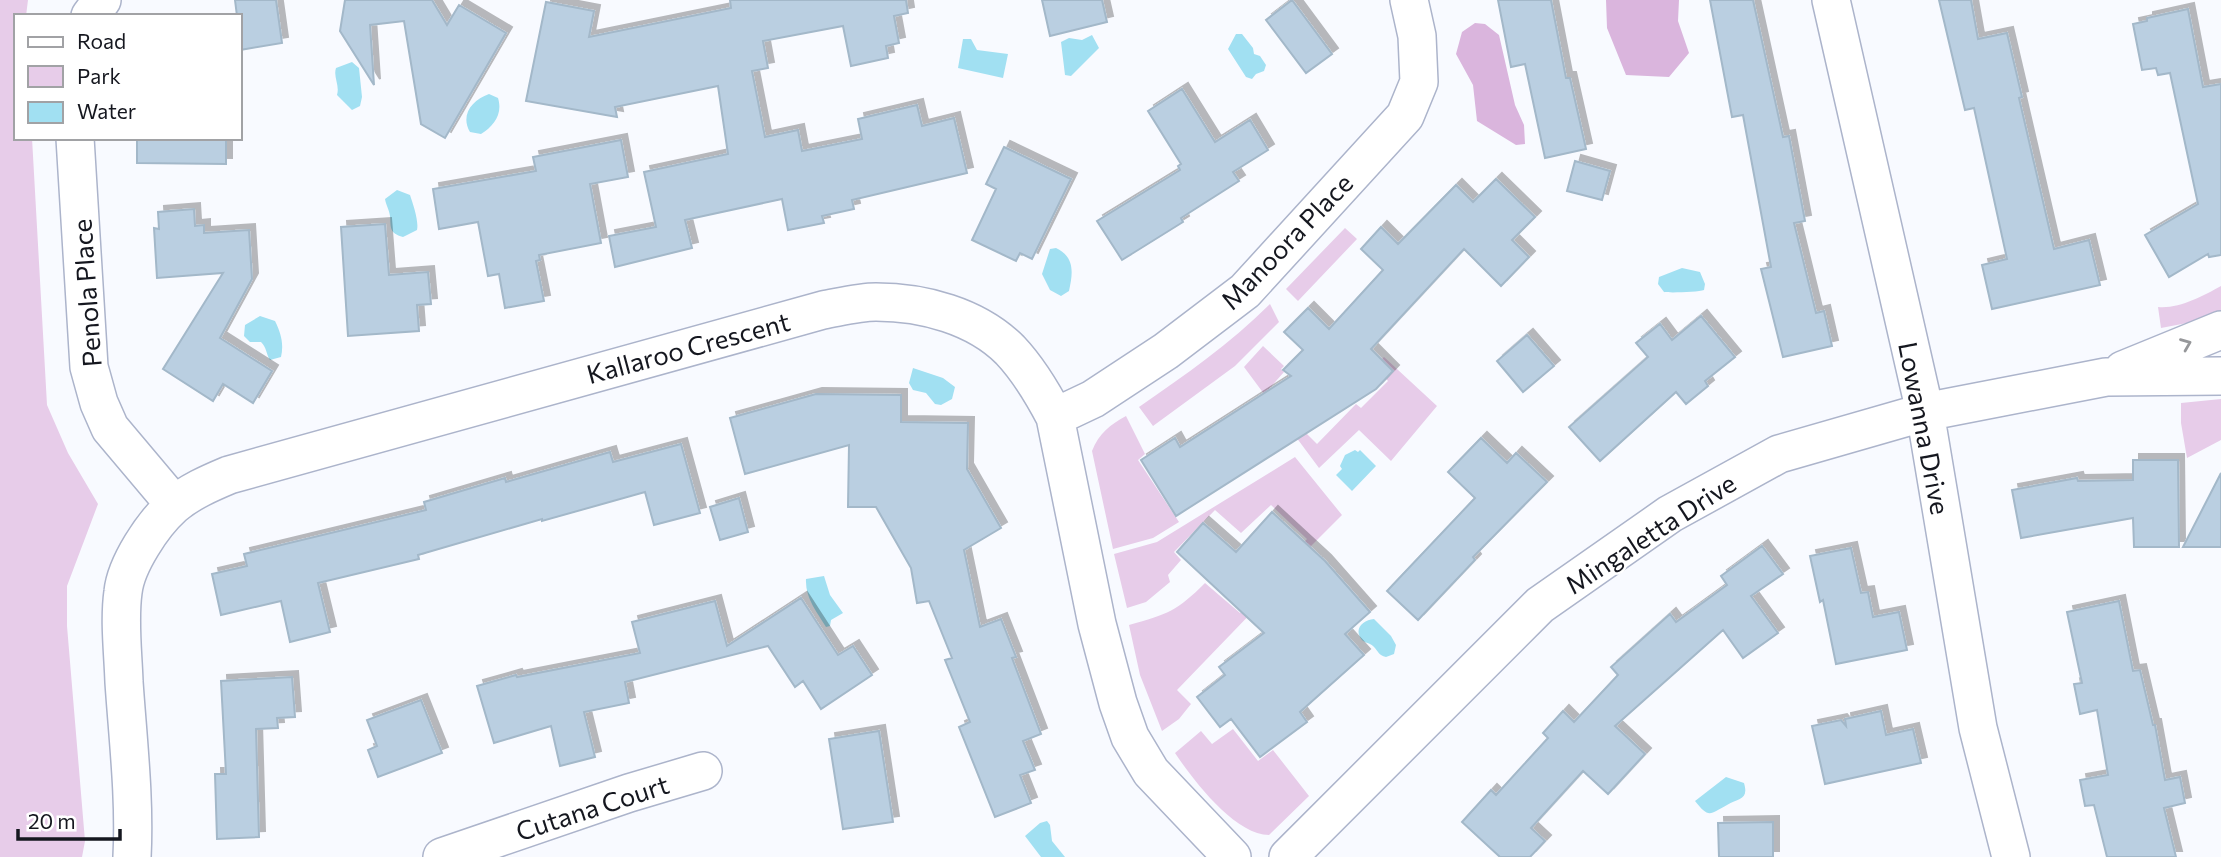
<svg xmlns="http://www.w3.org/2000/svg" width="2221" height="857" viewBox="0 0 2221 857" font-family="Commissioner,sans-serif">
	<defs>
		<filter id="shadow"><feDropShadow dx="6" dy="-6" stdDeviation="0" flood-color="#0004"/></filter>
	</defs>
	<rect width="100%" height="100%" fill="#f8faff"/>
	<path fill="#e7cce9" d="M0,0h28l-2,16h-10v122h16l15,267 21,48 30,51 -31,82v40l18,215 -3,16h-82z
		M1345,228l12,11 -59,62 -12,-12z
		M2221,286v26l-34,11 -26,5 -3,-21c21,2 45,-11 63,-21z
		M1270,304l9,18 -44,44 -82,60 -14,-19c46,-32 91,-63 131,-103z
		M1263,346l21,20 -3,3 3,3 -16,18 18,18 -2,3 33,33 39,-40 5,4 27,-27 -13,-15 9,-9 53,49 -46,55 -32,-31 -40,38 -75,-101z
		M2221,399v41l-34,18 -6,-35v-20z
		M1126,416l19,38 -7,6 41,62 -26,16 -40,11 -21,-98c7,-18 18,-26 34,-35z
		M1295,457l47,58 -31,31 1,4 -135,140 14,14 -12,15 -17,12 -22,-56 -11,-50c39,-11 48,-14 76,-42l35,30 67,-74 -36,-34 -30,28 -26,-23 -41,42 7,8 -13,15 2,7 -24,20 -19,6 -13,-54 43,-12z
		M1233,729l25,32 15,-11 36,46 -40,39c-34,0 -76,-55 -94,-82l26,-22 11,13z"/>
	<path fill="#dab5dd" d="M1606,0h73l-1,21 11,32 -20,24 -43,-2 -19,-47z
		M1475,23l10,1 14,11 16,70 9,20 1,19 -9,1 -39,-24 -4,-36 -17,-31 6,-22z"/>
	<path fill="#a1e0f2" d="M1236,34h6l11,14 1,6 6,2 6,9 -2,6 -8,3 -4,5 -6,-2 -18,-28z
		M1092,35l7,13 -28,28 -6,-1 -4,-33 8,-4 13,2z
		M963,39h8l6,11 31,4 -5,24 -45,-10z
		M352,62l7,6 3,29 -2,9 -8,4 -15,-15c3,-10 -4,-18 -1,-27z
		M489,94l9,4c5,16 -4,28 -17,36l-11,-2c-10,-17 2,-32 19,-38z
		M397,190l13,5c3,9 9,26 7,35l-14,7c-14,-4 -12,-9 -13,-21 -1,-7 -4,-11 -5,-17z
		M1056,248c19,9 17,25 13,43l-8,5 -11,-6 -8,-16 8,-25z
		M1682,268l18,4 5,12 -1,6c-5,2 -34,3 -40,2l-6,-8 1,-7z
		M260,316l15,5c6,12 9,23 6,36l-11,3c-4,-6 -3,-12 -9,-18h-11l-6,-6 1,-11z
		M913,368l30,10 12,9 -3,12 -11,6 -6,-1 -9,-11 -13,-3 -4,-7z
		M1355,450l3,2 2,-2 16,16 -24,25 -16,-16 6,-6 -2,-3 5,-11z
		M824,576l6,19 13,18 -12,7 -1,6 -4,1c-9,-15 -21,-29 -20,-48z
		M1374,619l17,17 5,9 -2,9 -8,3c-8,-2 -7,-5 -13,-11 -3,-3 -8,-3 -11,-6 -9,-11 1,-20 12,-21z
		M1726,777l18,6c5,17 -5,15 -17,22 -17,9 -18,14 -32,-4z
		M1047,821l3,4 2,16 13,16h-24l-16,-21 15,-13z"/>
	<path fill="#bacfe1" stroke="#a3b8c9" stroke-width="2" filter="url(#shadow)" d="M235,0h41l6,43 -42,7v-34h-3z
		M345,0h87l15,25 12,-20 47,28 -61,105 -24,-14 -17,-103 -34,4 4,60 -34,-54z
		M730,0h176l2,13 -14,3 5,27 -13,3 2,12 -37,8 -8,-40 -80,15 5,27 -16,3 13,66 33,-7 4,21 60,-12 -4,-20 59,-14 5,21 32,-8 13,55 -115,27 2,9 -32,7 2,7 -36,7 -6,-31 -97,21 7,28 -77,19 -6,-31 47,-9 -12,-55 84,-18 -10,-68 -103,21 2,10 -91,-16 20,-99 48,9 -5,26 142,-29z
		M1042,0h60l5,22 -57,14z
		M1292,0l40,54 -26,19 -40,-53z
		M1498,0h53l15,78h4l16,71 -41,9 -20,-94 -14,3z
		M1710,0h43l30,137 6,-1 16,85 -11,2 22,90 8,-2 8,35 -49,11 -22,-88 10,-2 -28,-152 -11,2z
		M1939,0h32l7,39 29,-6 15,64 -3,1 35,151 35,-9 11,45 -108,24 -10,-44 25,-6 -33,-151 -9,2z
		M2188,9l15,78 18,-3v171l-12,2 -1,-3 -39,23 -24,-42 53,-31 -28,-131 -12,2 -2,-7 -14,2 -9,-46 14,-3v-3z
		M1182,89l33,53 35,-22 18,30 -35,22 6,9 -58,37 2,4 -61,38 -25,-39 83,-51 -2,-4 3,-2 -33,-53z
		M137,138h89v26l-89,-1z
		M621,140l7,37 -38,7 11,59 -62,12 1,5 -4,1 8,40 -39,7 -6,-34 -11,2 -10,-54 -39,7 -6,-40 103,-18 -3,-14z
		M1004,147l67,32 -39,80 -12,-6 -4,8 -44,-21 24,-51 -10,-5z
		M1575,161l35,10 -8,29 -35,-9z
		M1496,179l39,38 -23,23 17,17 -28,29 -37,-37 -93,100 22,22 -17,18 -200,127 -35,-56 34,-22 5,9 111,-71 -8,-6 20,-20 -19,-18 24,-24 21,21 54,-59 -22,-21 20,-22 17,17 58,-59 17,17z
		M194,209l1,17 9,-1v8l45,-3 3,49 -32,59 52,33 -19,32 -30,-19 -10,17 -50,-32 60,-96 -66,5 -3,-50 5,1 -1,-17z
		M385,224l4,51 39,-3 3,32 -14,1 2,26 -71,5 -7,-109z
		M1701,316l34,41 -30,24 3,5 -22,18 -10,-12 -76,69 -31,-34 79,-70 -12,-14 24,-19 12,16z
		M1527,335l27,31 -31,26 -26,-31z
		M816,394l85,1v27l67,1 -1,46 34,59 -37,22 16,77 21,-8 15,38 -4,1 29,76 -18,7 12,29 -15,5 11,28 -36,14 -36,-90 11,-5 -25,-62 7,-2 -23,-57 -12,2 -6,-35 -35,-61h-28l1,-62 -104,29 -15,-56z
		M1481,438l26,25 9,-10 31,29 -74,75 2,3 -57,60 -31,-29 88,-93 -27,-26z
		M681,444l19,69 -46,12 -9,-33 -103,29v-2l-124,36 1,4 -101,24 12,49 -40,10 -9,-41 -60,14 -9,-41 35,-8 -3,-12 182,-44 -2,-8 81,-24 1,4 104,-30 3,10z
		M2133,460h45l1,87h-45l-1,-29 -112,20 -9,-48 65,-12 1,3 55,-1z
		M2221,473v74h-38z
		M739,498l9,34 -28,8 -10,-33z
		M1272,512l53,49 45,51 -25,22 19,21 -64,57 7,10 -47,35 -29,-38 -11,8 -23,-30 28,-22 -6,-8 45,-34 -87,-81 26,-29 33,29z
		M1762,546l21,28 -32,22 27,37 -35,25 -20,-28 -108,96 30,28 -37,40 -25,-23 -52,57 14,13 -15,16h-30l-38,-35 29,-32 5,5 52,-57 -5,-5 20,-22 11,11 44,-47 -7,-8 59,-53 6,8 51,-37 -6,-9z
		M1851,548l10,45 7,-1 5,25 26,-5 8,38 -71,14 -13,-64 -3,2 -10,-46z
		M801,598l37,57 15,-9 19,29 -51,34 -18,-28 -8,6 -27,-41 -143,36 4,21 -45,9 11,45 -35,9 -9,-40 -57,17 -17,-57 39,-11 1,2 123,-24 -8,-31 83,-21 12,45z
		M2119,601l14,70 7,-1 13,55h2l10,55 15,-3 5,26 -21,5 12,49h-69l-13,-52 -9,1 -5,-26 28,-5 -11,-65 -17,4 -6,-30 8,-1 -15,-71z
		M292,677l3,40 -18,1 1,10 -22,1 3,108 -42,2 -2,-65h11l-5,-93z
		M421,700l21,53 -64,24 -10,-27 9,-4 -10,-26z
		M1881,711l5,24 27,-6 8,34 -96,21 -13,-58 29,-6 5,6 -1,-7z
		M879,731l14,91 -50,7 -14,-90z
		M1773,822v35h-54l-1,-34z"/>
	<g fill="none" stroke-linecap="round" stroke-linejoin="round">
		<g stroke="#acb4cb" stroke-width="40">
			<path id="minor" d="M1831,0l94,412 53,316 33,129
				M90,16l12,-16
				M75,138l14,229 10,36 11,25 64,76
				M2123,370l98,-40
				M1055,417l38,-18 73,-48 79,-60 160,-175 14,-34 -2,-46 -8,-36
				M132,857c3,-58 -4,-117 -8,-175 -1,-30 -5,-61 -1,-90 3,-28 30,-68 50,-86 16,-14 37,-23 56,-31l594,-165c17,-3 36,-8 53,-8 47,0 100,14 134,48 18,19 33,44 45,67l42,207 21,79 12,34 21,35 81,85
				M442,857l187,-64 74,-22
				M1288,857l252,-252 130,-91 109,-60 146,-42 181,-35 115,-1"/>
		</g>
		<use href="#minor" stroke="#fff" stroke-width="37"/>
	</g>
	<defs><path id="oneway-chevron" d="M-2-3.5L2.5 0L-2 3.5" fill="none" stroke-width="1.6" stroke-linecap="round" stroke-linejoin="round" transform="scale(1.75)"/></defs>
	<use stroke="#96979a" href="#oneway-chevron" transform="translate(2186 344) rotate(-22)"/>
	<g text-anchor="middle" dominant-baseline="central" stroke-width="5" stroke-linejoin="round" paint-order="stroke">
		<g font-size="26" fill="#15171f" stroke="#fff">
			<text transform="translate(1286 241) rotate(-46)">Manoora Place</text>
			<text transform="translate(86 293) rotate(-94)">Penola Place</text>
			<text transform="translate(688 347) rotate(-15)">Kallaroo Crescent</text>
			<text transform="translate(1925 428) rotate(79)">Lowanna Drive</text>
			<text transform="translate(1650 533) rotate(-33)">Mingaletta Drive</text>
			<text transform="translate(592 807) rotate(-18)">Cutana Court</text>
		</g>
	</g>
	<rect x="14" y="14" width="228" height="126" fill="#ffffff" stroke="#a1a2a5" stroke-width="2"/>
	<rect x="28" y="37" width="35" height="10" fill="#ffffff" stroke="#a1a2a5" stroke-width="2"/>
	<text x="77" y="49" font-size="21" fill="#15171f">Road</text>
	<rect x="28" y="66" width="35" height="21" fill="#e7cce9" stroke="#a1a2a5" stroke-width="2"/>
	<text x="77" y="84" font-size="21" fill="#15171f">Park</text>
	<rect x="28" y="102" width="35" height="21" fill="#a1e0f2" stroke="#a1a2a5" stroke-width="2"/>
	<text x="77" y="119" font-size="21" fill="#15171f">Water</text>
	<path d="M18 829v10h102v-10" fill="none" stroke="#15171f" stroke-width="3.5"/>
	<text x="28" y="829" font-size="21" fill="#15171f" stroke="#ffffff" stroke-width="5" paint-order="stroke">20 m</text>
</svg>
